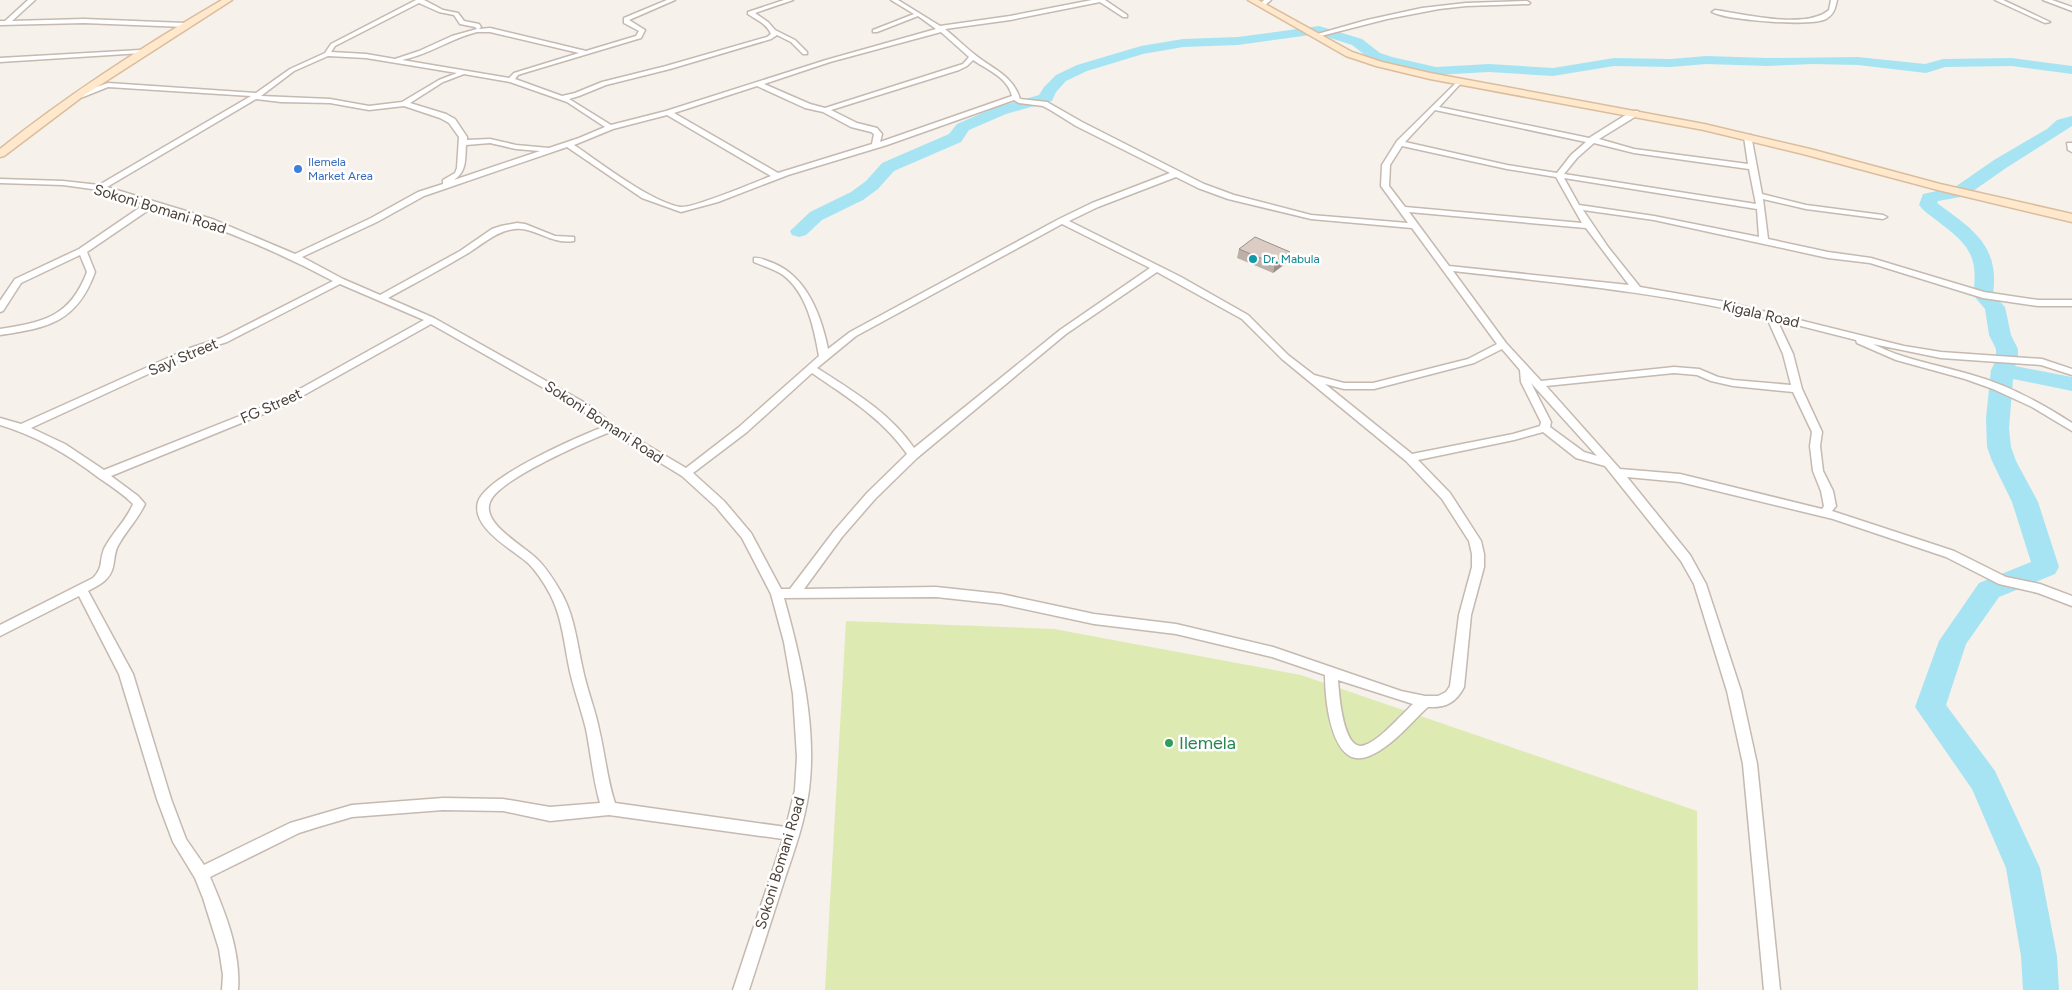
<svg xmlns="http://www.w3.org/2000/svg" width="2072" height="990" viewBox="0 0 2072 990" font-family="Figtree,sans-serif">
	<rect width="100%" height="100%" fill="#f6f1eb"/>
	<path fill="#ddebb3" d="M846,621l208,8 247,46 396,136 1,179h-873z"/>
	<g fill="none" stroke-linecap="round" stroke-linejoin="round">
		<path fill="#a7e4f3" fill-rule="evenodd" d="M1319,26l43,13 18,14 12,4 44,10 53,-3 64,4 61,-10 57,1 35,-3 61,2 91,-1 67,7 18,-5 69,-1 60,8v8l-60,-8 -67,1 -19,6 -68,-8 -46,-1 -45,2 -61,-2 -35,3 -57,-1 -61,10 -64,-4 -53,3 -53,-11 -13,-5 -18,-14 -34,-11 -80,11 -55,2 -40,7 -56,17 -21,10 -10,11 -4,9 -46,13 -37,16 -8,12 -67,29 -16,18 -15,11 -41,20 -16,15 -7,2 -7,-2 -2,-4 20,-19 41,-20 15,-11 16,-18 67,-29 8,-10 37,-16 45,-13 5,-8 12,-12 21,-10 64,-19 42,-7 55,-2z
			M2072,116v10l-66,42 -40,28 -28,5 -1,2c35,26 63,42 56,91l12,13 6,28 7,14v11l-3,6 57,11v14l-59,-12 -4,49 2,19 5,14 22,41 21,65 -4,7 -56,23 -33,47 -20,61 49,66 45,97 17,88 2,34h-36l-2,-34 -15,-88 -34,-79 -57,-82 24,-66 40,-58 52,-21 -19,-60 -20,-41 -5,-14 -1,-29 5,-48 5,-10v-11l-7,-14 -4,-26 -12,-14c6,-38 -4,-50 -33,-72 -7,-6 -16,-11 -21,-18l4,-11 32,-7 39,-27 53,-31 10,-9z"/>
		<g stroke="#c5b9b0" stroke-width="3">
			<path id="street" d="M28,0h7l-23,21 72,-2 101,4 3,2 -3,2 -101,-4 -84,2v-4h5z
				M416,0h8l19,10 15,3 6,8 15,3 2,3 -2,2 11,-1 96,23 50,-15 3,-5 -15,-8v-5l43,-18h8l-46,20 16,10 -4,8 -117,35 -6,2 -3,4 47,17 13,-3 27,-11 64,-16 101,-29 4,-3c-4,-10 -14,-14 -23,-20v-2l36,-12h9l-38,13 13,9 7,8 20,10 12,12v2h-4l-12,-12 -14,-7 -6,4 -101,30 -64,16 -27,11 -10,3 42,26 55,-14 160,-51 110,-31 -18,-13 -41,16h-4v-2l41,-16 -23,-14h7l42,26 70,-10 82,-16h13l22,15v2h-4l-23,-15 -90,18 -65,9c10,8 19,17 29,25 18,15 39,21 46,45l27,3 35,20 122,62 30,11 77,20 97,8 -27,-37 1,-21 15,-24 63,-62 2,1v2l-23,25 150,31 43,-27h6v4l-39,24 35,10 114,15 -4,-27 7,-2 11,59 44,11 77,10 4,2 -4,2 -77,-10 -43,-10 5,40 60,13 43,6 113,34 54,8h34v6h-34l-55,-8 -113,-35 -42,-5 -174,-38 -71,-10 25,37 32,40 86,15 178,44 37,6 101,7 30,10v6l-31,-10 -100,-7 -68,-14c31,16 66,21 99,31 36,10 69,28 100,48v8l-40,-24 -39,-18 -28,-10 -69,-19 -39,-17 -1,-3 -79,-20 16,34 9,35 20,43 -2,14 3,25 10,20 3,15 -4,5 122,40 52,26 34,7 32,12v10l-34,-13 -39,-9 -53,-27 -113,-38 -153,-37 -53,-5 63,78 16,29 35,107 16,73 23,226h-16l-21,-226 -16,-73 -33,-107 -13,-23 -76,-95 -29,-8 -33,-26 -29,8 -96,20 32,33 31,48 3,13v13l-13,48 -7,72c-8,16 -19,21 -36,20 -18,16 -36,40 -59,49 -38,16 -44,-58 -44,-81l-53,-18 -96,-23 -82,-10 -93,-20 -65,-7 -152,1c17,61 33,129 25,192 -4,30 -14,59 -24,88 -12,37 -24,75 -36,112h-16l50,-151 -174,-24 -59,6 -47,-10 -60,-1 -91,7 -34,10 -19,6 -89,44c15,35 31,74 28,113h-16l1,-15 -4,-26 -16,-51 -8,-20 -22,-36 -16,-43 -38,-125 -40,-78 -79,40v-11l93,-47c11,-11 6,-17 11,-29 8,-16 22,-28 29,-45 -10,-10 -22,-18 -34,-26 -30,-23 -62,-42 -99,-53v-7l21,6 169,-76 31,-10 112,-57c-58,-31 -117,-55 -180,-74l-66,45 8,20c-18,50 -47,56 -95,63v-6c44,-7 70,-12 87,-57l-7,-17 -59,28 -18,28 -3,1v-11l15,-22 64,-30 66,-45 -46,-14 -36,-5 -63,-2v-4l63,2 36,4 152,-89 -143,-9 -25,10h-9v-2l34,-12 148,10 34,-24 35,-16 6,-9zM419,3l20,9 15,3 6,9 15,3 2,2 -25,7 -33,15 -24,8 -29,-5 -35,-2 4,-6zM477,32h13l89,21 -65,20 -5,5 -107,-18c27,-5 49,-22 75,-28zM941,32l28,25 -6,7 -138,44 -15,-4 -46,-20 66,-22zM328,56l38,2 91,15 -18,7 -37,22 -33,4 -39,-7 -69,-3 33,-25zM973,60c15,10 35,18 39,36l-132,46 2,-8 -5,-6 -20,-5 -26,-13 128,-40 8,-4zM464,74l46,8 57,20 38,25 -26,11 -30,10 -33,-3 -26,-6 -23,1v-3l-12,-18 -9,-5 -36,-11 33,-21zM757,86l48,22 18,4 28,15 20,5 3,2 -2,10 -94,29 -104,-60zM256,99l25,3 49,1 39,7 35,-4 36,12 9,5 10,14 -2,31 -2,5 -12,7v4l-25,8 -47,26 -76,36 -83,-35 -105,-32zM1014,100l5,3 24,3 9,5 24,15 94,47 -78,30 -33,16 -209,113 -22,17c-7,-34 -21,-72 -55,-86 -6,-2 -13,-6 -19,-5v4c9,4 20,7 29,13 24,18 31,53 36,81l-80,71 -53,41 -71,-42 -28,-22 -153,-86 -46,-20c25,-14 52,-28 77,-43 16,-9 30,-24 50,-26 20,-2 36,16 59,12v-4l-19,-1 -30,-12 -8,-1 -16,3 -9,3 -32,22 -80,44 -37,-16 -41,-22 75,-35 47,-26 143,-49 75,51 39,14 37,-10 70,-27 99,-30zM1435,110l151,32 -15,13 -14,18 -50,-8 -102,-23zM667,115l104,61c-15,6 -79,33 -91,31 -31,-6 -79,-44 -106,-62l39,-16zM490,143l26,6 24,2 -86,29c13,-9 11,-21 12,-35zM1594,143l40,10 115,16 7,35 -192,-30 13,-16zM1402,146l105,23 49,8 26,46 -177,-16 -16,-21 1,-21zM1176,177l22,11 30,11 83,20 101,9 85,116 -29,15 -95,24h-29l-30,-8 -26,-20 -40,-40 -67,-38 -112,-56 29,-14zM1564,178l193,31 2,28 -105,-21 -75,-11zM1409,212l177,16 43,57 -180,-19zM1062,224l88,44 -90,62 -146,118c-24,-35 -61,-57 -97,-80l39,-32zM1453,271c105,12 210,21 314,47l16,36 8,31 -58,-5 -15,-3 -19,-8 -25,-2 -133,14 -35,-38zM1157,272l85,47 40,40 124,102 36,38 27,42 3,13v13l-13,48 -9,71 -4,6 -8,4h-13l-24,-5 -128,-44 -97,-23 -82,-10 -93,-20 -65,-7 -132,2 38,-52 33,-38 42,-41 149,-124zM340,284l84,36 -144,80 -176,70 -39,-26 -34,-16 165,-76 31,-10zM431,324l148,84 24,19c-25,10 -117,49 -125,75 -7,26 34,47 50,61 9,9 16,20 22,31 12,23 14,48 19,73 4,21 12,41 17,62 5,25 7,50 14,74l-50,4 -47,-8 -60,-1 -91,7 -62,18 -86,42 -18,-26 -15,-40 -38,-125 -45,-83c11,-6 22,-11 25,-24 2,-8 1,-15 6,-23 8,-14 19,-25 26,-40l-7,-8 -27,-20 177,-72zM1502,349l18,21 1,12 20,40 -1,4 -27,8 -101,20 -87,-70 19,5h30l100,-26zM812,373c35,24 71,46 95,81l-40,39 -33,38 -44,58h-9l-30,-56 -27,-32 -31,-28 54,-41zM1674,373l23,2 14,6 22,5 60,6 19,40 -2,14 3,25 8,20 3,15 -2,3 -142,-35 -60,-5 -74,-83zM1531,383l66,73 -13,-4 -34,-25 1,-5zM610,432l72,44 34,31 26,31 29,56 13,48 9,52 4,63 -2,33 -9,37 -171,-24c-8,-24 -10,-49 -16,-74 -4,-20 -12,-39 -16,-59 -6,-26 -8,-52 -21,-76 -7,-12 -14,-24 -24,-34 -13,-14 -57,-36 -48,-58 7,-22 97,-61 120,-70zM1338,680l75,24c-13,12 -32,35 -48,41 -22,9 -26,-52 -27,-65z
				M1264,0h7l-7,6h-4v-2z
				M1831,0h6c-2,9 -3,14 -11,19 -15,8 -100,1 -114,-7l3,-2c29,4 91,20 114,0z
				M1995,0h8l47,22 -5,1z
				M2043,0h9l20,7v4z
				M1527,1l3,2 -1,1 -63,2 -27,3 -52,10 -70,18 -3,-2 53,-15 55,-12 44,-5z
				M140,50l3,2 -1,1 -142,9v-4z
				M2067,143h5v9l-4,-2z"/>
		</g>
		<g stroke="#dabd9c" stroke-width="3">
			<path id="secondary" d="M222,0h10l-146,94 -82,62 -4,1v-8c70,-56 145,-104 222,-149z
				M1248,0h10l94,52 30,10 48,11 274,51 106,25 130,35 132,30v8l-134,-32 -135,-36 -99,-24 -274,-51 -54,-13 -30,-10z"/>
		</g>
		<use href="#street" fill="#fff" fill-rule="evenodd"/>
		<use href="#secondary" fill="#ffe8cc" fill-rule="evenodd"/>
	</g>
	<path fill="#bcb0a8" d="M1239,249l51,3 -1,9 -16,12 -36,-15z"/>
	<path fill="#999088" d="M1290,252l-1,9 -16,12 2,-9z"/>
	<path fill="#dbcdc3" stroke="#999088" d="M1255,237l35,15 -15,12 -36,-15z"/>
	<circle fill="#3f7fe0" stroke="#fff" stroke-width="2" cx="298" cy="169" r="5"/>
	<circle fill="#0f9aa8" stroke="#fff" stroke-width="2" cx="1253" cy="259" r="5"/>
	<circle fill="#2e9e5b" stroke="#fff" stroke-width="2" cx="1169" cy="743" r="5"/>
	<g text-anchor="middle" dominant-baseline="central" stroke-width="5" stroke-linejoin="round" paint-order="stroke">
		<g font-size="12" fill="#366cbe" stroke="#fff" text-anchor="start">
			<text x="308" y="162">Ilemela<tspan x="308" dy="14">Market Area</tspan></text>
		</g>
		<g font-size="12" fill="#0d838f" stroke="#fff" text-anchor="start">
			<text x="1263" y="259">Dr. Mabula</text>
		</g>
		<g font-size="15" fill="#4b4038" stroke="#fff">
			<text transform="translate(160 209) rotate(17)">Sokoni Bomani Road</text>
			<text transform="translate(1761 314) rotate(13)">Kigala Road</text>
			<text transform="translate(183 357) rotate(-23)">Sayi Street</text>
			<text transform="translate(271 406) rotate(-24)">FG Street</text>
			<text transform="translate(604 422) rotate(33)">Sokoni Bomani Road</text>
			<text transform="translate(780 863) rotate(-73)">Sokoni Bomani Road</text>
		</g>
		<g font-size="18" fill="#27864d" stroke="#fff" text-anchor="start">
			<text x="1179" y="743">Ilemela</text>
		</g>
	</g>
</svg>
